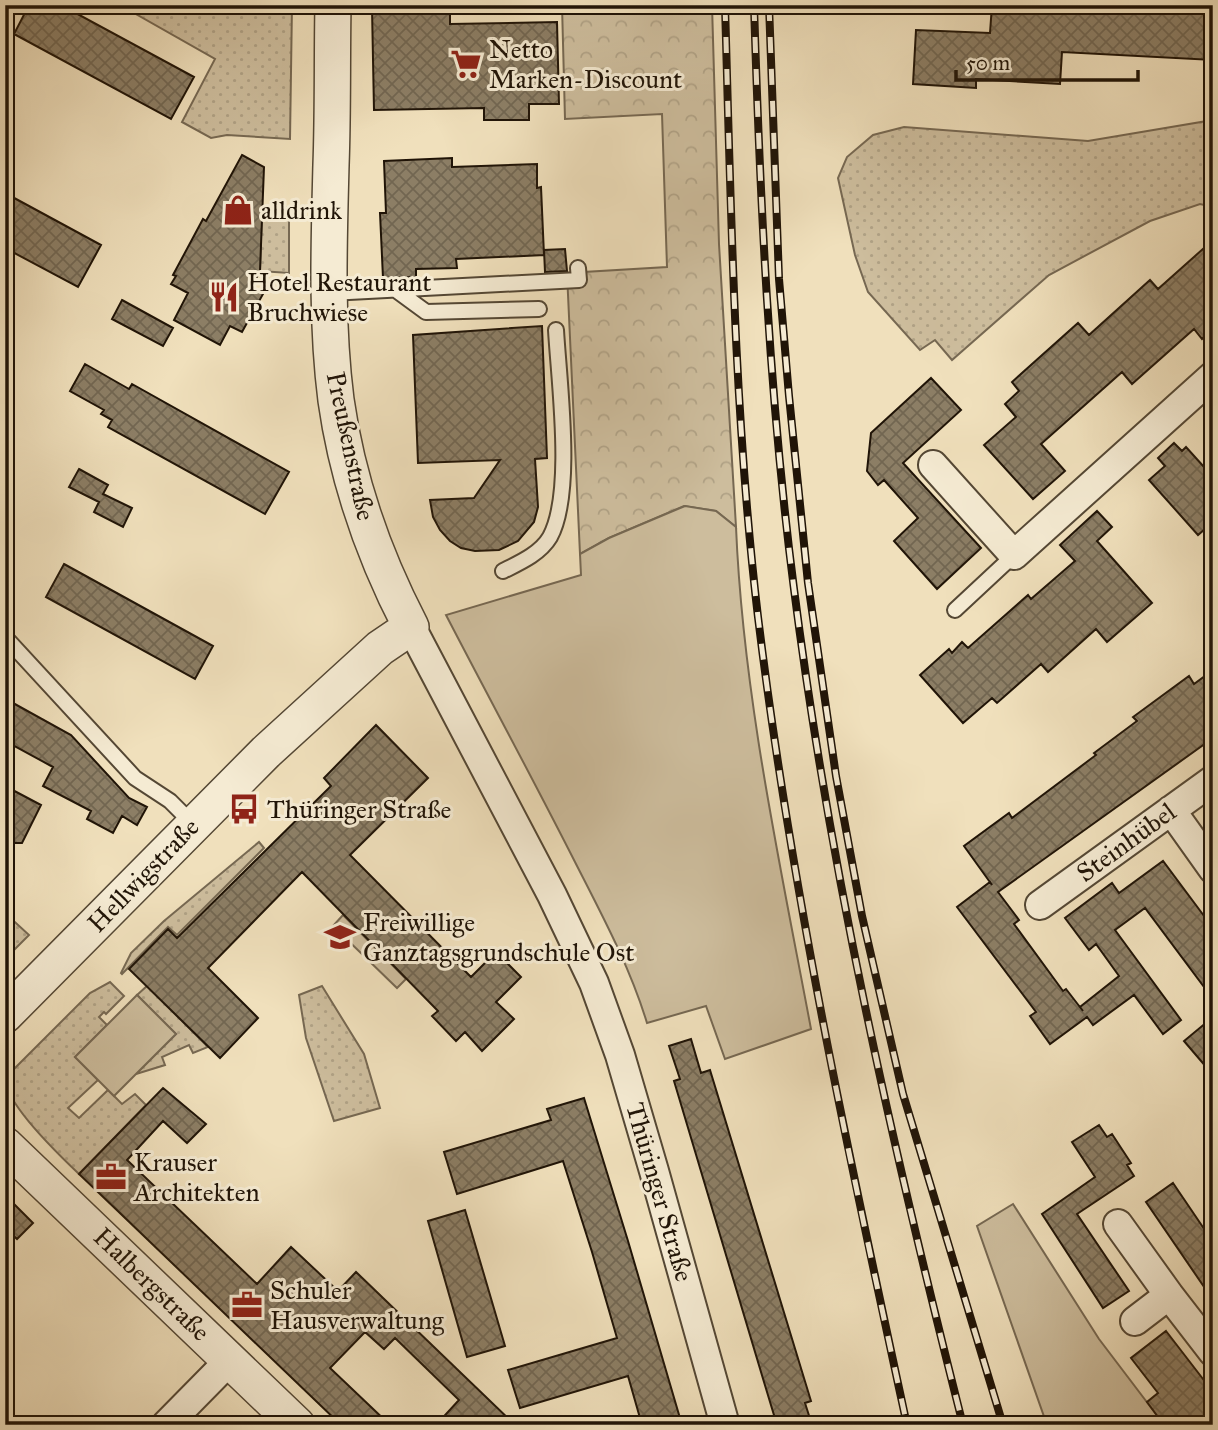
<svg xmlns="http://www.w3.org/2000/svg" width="1218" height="1430" viewBox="0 0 1218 1430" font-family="'IM FELL Great Primer',serif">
	<defs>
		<pattern id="grass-dots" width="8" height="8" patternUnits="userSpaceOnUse" patternTransform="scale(1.75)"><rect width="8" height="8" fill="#cdbd9d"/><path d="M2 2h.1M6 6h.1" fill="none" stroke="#b0a286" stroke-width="1.8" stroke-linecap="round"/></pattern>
		<pattern id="forest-crowns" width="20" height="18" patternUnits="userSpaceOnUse" patternTransform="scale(1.75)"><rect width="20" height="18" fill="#cdbd9d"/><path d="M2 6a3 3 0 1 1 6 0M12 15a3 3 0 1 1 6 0" fill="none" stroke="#b0a286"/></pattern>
		<pattern id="building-cross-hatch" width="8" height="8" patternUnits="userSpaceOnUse" patternTransform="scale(1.75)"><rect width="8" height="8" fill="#8c7e65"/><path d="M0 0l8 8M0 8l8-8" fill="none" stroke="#726651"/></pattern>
	</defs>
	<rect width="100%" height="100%" fill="#f0e0bc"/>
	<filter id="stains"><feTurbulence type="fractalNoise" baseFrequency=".00286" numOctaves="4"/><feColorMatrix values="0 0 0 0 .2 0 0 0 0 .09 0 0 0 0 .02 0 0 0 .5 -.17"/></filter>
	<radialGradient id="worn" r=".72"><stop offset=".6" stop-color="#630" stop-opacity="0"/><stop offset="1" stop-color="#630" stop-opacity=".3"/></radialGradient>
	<path fill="url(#grass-dots)" stroke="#766852" stroke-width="2" d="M120,5h172l-2,134 -63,-4 -16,3 -29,-16 33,-63z
		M1213,120v87l-13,-3 -50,17 -101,54 -97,85 -17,-20 -15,10 -52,-58 -13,-37 -17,-77 9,-21 26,-22 31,-8 184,14z
		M262,206l27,2v65l-29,-2z
		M259,842l5,6 -87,87 -9,-8 -46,47 -1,-1 10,-20 33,-32z
		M5,913l24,22 -24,24z
		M110,982l14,14 -18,18 -2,-2 -5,5 8,8 -32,32 23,23 -30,28 11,10 29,-28 14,14 13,-10 11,11 -67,69c-19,-18 -74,-71 -74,-96l85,-85z
		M147,986l61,61 -15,6 -4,-8 -27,12 3,8 -29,9 40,-40 -39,-39z
		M322,986l42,68 16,54 -46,13 -28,-83 -7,-43z"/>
	<path fill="url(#forest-crowns)" stroke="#766852" stroke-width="2" d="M562,5h150l7,239 17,283 -20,-16 -32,-5 -75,32 -29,16 -13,-281 100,-6 -5,-153 -97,5z"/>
	<path fill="#cdbd9d" stroke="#766852" stroke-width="2" d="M685,506l31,5 20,16c7,168 44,337 75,502l-86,30 -19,-53 -59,17c-17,-56 -45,-108 -72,-161 -42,-83 -86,-164 -129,-247l135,-40 -1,-21 29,-16z
		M343,915l63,64 -9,9 -64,-62z
		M137,995l39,39 -62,62 -39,-39z
		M1013,1204l86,135 63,83 6,3h-121l-70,-199z"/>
	<path fill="url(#building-cross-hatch)" stroke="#201407" stroke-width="2" d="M29,5h32l133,72 -23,42 -157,-85z
		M992,5l221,2v53l-151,-8 -2,32 -84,-5v9l-63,-4 3,-54 74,3z
		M450,7v17l107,-2 2,82h-30v16h-45v-12l-110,2 -2,-102z
		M242,155l22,12 -4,104 -9,17 12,6 -21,38 -12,-6 -10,19 -46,-25 14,-27 -17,-9 5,-8 -3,-1 30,-56 3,2z
		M452,158v9l85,-3v24l4,-1 3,68 -88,4 1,9 -41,1v8l-33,1 -3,-65h6l-2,-52z
		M5,193l96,52 -23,42 -73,-39z
		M1213,240v89l-11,10 -8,-10 -62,55 -10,-12 -81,72 24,27 -32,28 -49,-54 32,-28 -11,-13 14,-13 -7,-9 66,-59 11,12 61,-55 8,9z
		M565,249l2,22 -22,1 -1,-22z
		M122,300l51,28 -10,18 -51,-27z
		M542,326l5,132 -12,1 3,48 -4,15 -16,19 -19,9 -24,1 -14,-3 -11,-7 -10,-11 -7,-13 -3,-17 44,-2 26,-38 -82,3 -5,-128z
		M85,364l44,25 3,-5 157,88 -24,42 -157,-87 4,-7 -11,-6 3,-4 -34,-19z
		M931,378l30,32 -58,53 78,85 -44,41 -43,-48 24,-23 -34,-38 -6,5 -11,-14 4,-38z
		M1174,443l8,8 4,-4 27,30v45l-15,13 -49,-55 16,-14 -7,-8z
		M79,469l29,16 -5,9 29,14 -9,19 -29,-15 5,-10 -30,-15z
		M1097,511l15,16 -15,14 55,62 -45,39 -11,-13 -48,43 -7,-8 -44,39 -5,-5 -29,25 -43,-48 29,-26 3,4 10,-11 6,6 60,-53 3,4 44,-38 -15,-16z
		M64,564l149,82 -18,33 -149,-82z
		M1213,670v68l-215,154 21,28 -5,4 49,67 3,-2 17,22 -3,-4 39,-31 -23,-32 -7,6 -24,-32 47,-35 7,10 44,-32 50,67v71l-68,-91 -30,22 66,90 -18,14 -29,-39 -41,30 -6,-8 -37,27 -20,-28 6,-4 -79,-105 33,-25 2,3 -28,-39 45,-33 3,5 84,-63 -2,-2 43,-32 -4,-4 56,-41 5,8z
		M13,703l58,32 58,63 18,9 -10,18 -15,-9 -9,17 -26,-14 4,-8 -48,-25 10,-19 -48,-26v-23z
		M376,725l52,53 -78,77 121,122 25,-25 25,25 -25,25 18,17 -32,32 -17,-19 -9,9 -24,-25 6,-5 -136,-139 -94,96 50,50 -38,40 -91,-89 39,-40 9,9 154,-152 -7,-8z
		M5,786l36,19 -19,38h-17z
		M1213,1017v58l-29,-34z
		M691,1039l10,34 9,-3 101,331 -6,2 7,22h-35l-13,-43 -90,-301 6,-2 -11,-33z
		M163,1088l43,36 -19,19 -24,-22 -36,39 130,124 34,-37 47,44 18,-19 159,153h-79l23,-25 -64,-62 -11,11 -19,-17 -35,36 60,57h-49l-242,-232 -20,-19z
		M584,1098l44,143 54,184h-40l-14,-49 -108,32 -12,-38 109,-32 -25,-86 -29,-91 -106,33 -13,-42 107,-32 -4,-11z
		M1099,1125l8,12 5,-3 19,29 -4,2 7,11 -57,38 52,77 -26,17 -61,-94 53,-37 -23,-35z
		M1173,1183l40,59v58l-67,-98z
		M5,1195l28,28 -16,16 -12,-11z
		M465,1210l40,136 -38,11 -39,-136z
		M1166,1331l47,61v33h-49l-17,-23 11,-9 -27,-35z"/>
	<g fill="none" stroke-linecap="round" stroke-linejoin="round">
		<g stroke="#544734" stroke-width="18">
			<path id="service" d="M396,290l30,22 113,-3
				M330,293l249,-13 -1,-12
				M503,571c16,-8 37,-17 47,-34 24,-44 9,-154 6,-207
				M955,610l59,-55
				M5,637l130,141 35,23 23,23"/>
		</g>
		<g stroke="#544734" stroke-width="32">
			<path id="minor" d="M933,465l81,90 199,-179
				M411,627l141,268 42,88 26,72 34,116 71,254
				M1171,810l42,59
				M1040,905l173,-125
				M1118,1224l51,71 44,57
				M1135,1321l34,-26
				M166,1425l64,-65"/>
		</g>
		<g stroke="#544734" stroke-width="38">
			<path id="tertiary" d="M5,1015l261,-263 114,-104 31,-21c-37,-71 -64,-149 -75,-227 -10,-78 -7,-157 -5,-235 2,-53 1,-106 2,-160
				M5,1145l292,280"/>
		</g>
		<use href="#service" stroke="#f5ebd3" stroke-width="14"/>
		<use href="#minor" stroke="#f5ebd3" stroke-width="28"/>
		<use href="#tertiary" stroke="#f5ebd3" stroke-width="35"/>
		<g stroke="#201407" stroke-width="8">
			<path id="rail" d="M725,5c6,204 9,409 33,612 33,272 91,540 149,808
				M754,5c6,195 15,390 40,584 36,283 99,560 169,836
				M769,5l10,274 10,117 19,187 28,193 26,140 41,178 100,331"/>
		</g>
		<use href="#rail" stroke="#f5ebd3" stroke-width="5" stroke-dasharray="16" stroke-linecap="butt"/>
	</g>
	<defs>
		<g id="supermarket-bare" transform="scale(2.415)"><path d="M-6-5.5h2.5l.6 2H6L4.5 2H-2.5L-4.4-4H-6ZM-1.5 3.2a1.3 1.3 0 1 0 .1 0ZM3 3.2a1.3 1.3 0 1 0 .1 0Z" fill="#8f2418" stroke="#f5ebd3" stroke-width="2.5" paint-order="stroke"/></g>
		<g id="shop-bare" transform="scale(2.415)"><path d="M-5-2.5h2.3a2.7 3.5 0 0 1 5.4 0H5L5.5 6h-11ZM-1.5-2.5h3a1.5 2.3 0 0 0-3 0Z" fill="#8f2418" stroke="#f5ebd3" stroke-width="2.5" paint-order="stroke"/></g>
		<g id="restaurant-bare" transform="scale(2.415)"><path d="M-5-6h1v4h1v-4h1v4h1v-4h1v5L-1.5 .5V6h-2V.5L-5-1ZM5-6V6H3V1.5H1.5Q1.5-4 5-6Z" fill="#8f2418" stroke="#f5ebd3" stroke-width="2.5" paint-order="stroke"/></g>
		<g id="bus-bare" transform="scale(2.415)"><path d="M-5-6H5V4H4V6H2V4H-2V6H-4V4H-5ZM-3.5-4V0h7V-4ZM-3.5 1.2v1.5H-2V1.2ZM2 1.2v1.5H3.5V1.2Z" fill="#8f2418" stroke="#f5ebd3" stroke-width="2.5" paint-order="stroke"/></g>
		<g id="school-bare" transform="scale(2.415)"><path d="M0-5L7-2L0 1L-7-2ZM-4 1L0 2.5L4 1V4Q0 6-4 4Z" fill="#8f2418" stroke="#f5ebd3" stroke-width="2.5" paint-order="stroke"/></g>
		<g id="office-bare" transform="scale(2.415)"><path d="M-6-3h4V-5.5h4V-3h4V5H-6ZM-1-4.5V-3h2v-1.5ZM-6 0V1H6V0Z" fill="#8f2418" stroke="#f5ebd3" stroke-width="2.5" paint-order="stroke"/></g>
	</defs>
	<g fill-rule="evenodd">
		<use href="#supermarket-bare" x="466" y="64"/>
		<use href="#shop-bare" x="238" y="210"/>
		<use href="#restaurant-bare" x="224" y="297"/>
		<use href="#bus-bare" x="244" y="809"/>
		<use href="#school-bare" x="340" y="937"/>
		<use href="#office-bare" x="111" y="1177"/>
		<use href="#office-bare" x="247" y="1305"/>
	</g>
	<g text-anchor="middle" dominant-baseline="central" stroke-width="6" stroke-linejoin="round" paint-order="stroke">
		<g font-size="26" fill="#201407" stroke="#f5ebd3" text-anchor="start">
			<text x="489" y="49">Netto<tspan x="489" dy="30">Marken-Discount</tspan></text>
			<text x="261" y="210">alldrink</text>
			<text x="247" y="282">Hotel Restaurant<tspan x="247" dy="30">Bruchwiese</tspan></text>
			<text x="267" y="809">Thüringer Straße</text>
			<text x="363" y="922">Freiwillige<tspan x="363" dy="30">Ganztagsgrundschule Ost</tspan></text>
			<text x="134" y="1162">Krauser<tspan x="134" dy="30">Architekten</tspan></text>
			<text x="270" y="1290">Schuler<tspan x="270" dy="30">Hausverwaltung</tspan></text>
		</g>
		<g font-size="26" fill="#201407" stroke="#f5ebd3">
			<text transform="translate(351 446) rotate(78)">Preußenstraße</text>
			<text transform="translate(1126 842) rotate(-36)">Steinhübel</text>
			<text transform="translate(143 875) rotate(-46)">Hellwigstraße</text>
			<text transform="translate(660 1192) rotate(74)">Thüringer Straße</text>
			<text transform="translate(152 1284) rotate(44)">Halbergstraße</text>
		</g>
	</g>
	<rect width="1218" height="1430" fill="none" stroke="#f0e0bc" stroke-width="28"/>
	<rect x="7" y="7" width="1204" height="1416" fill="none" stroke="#201407" stroke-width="3.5"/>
	<rect x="14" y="14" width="1190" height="1402" fill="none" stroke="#201407" stroke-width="2"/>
	<path d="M956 70v10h182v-10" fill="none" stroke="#201407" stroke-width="3.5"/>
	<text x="966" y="70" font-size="21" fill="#201407" stroke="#f5ebd3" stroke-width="5" paint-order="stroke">50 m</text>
	<rect width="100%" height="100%" filter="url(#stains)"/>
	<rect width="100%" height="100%" fill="url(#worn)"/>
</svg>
